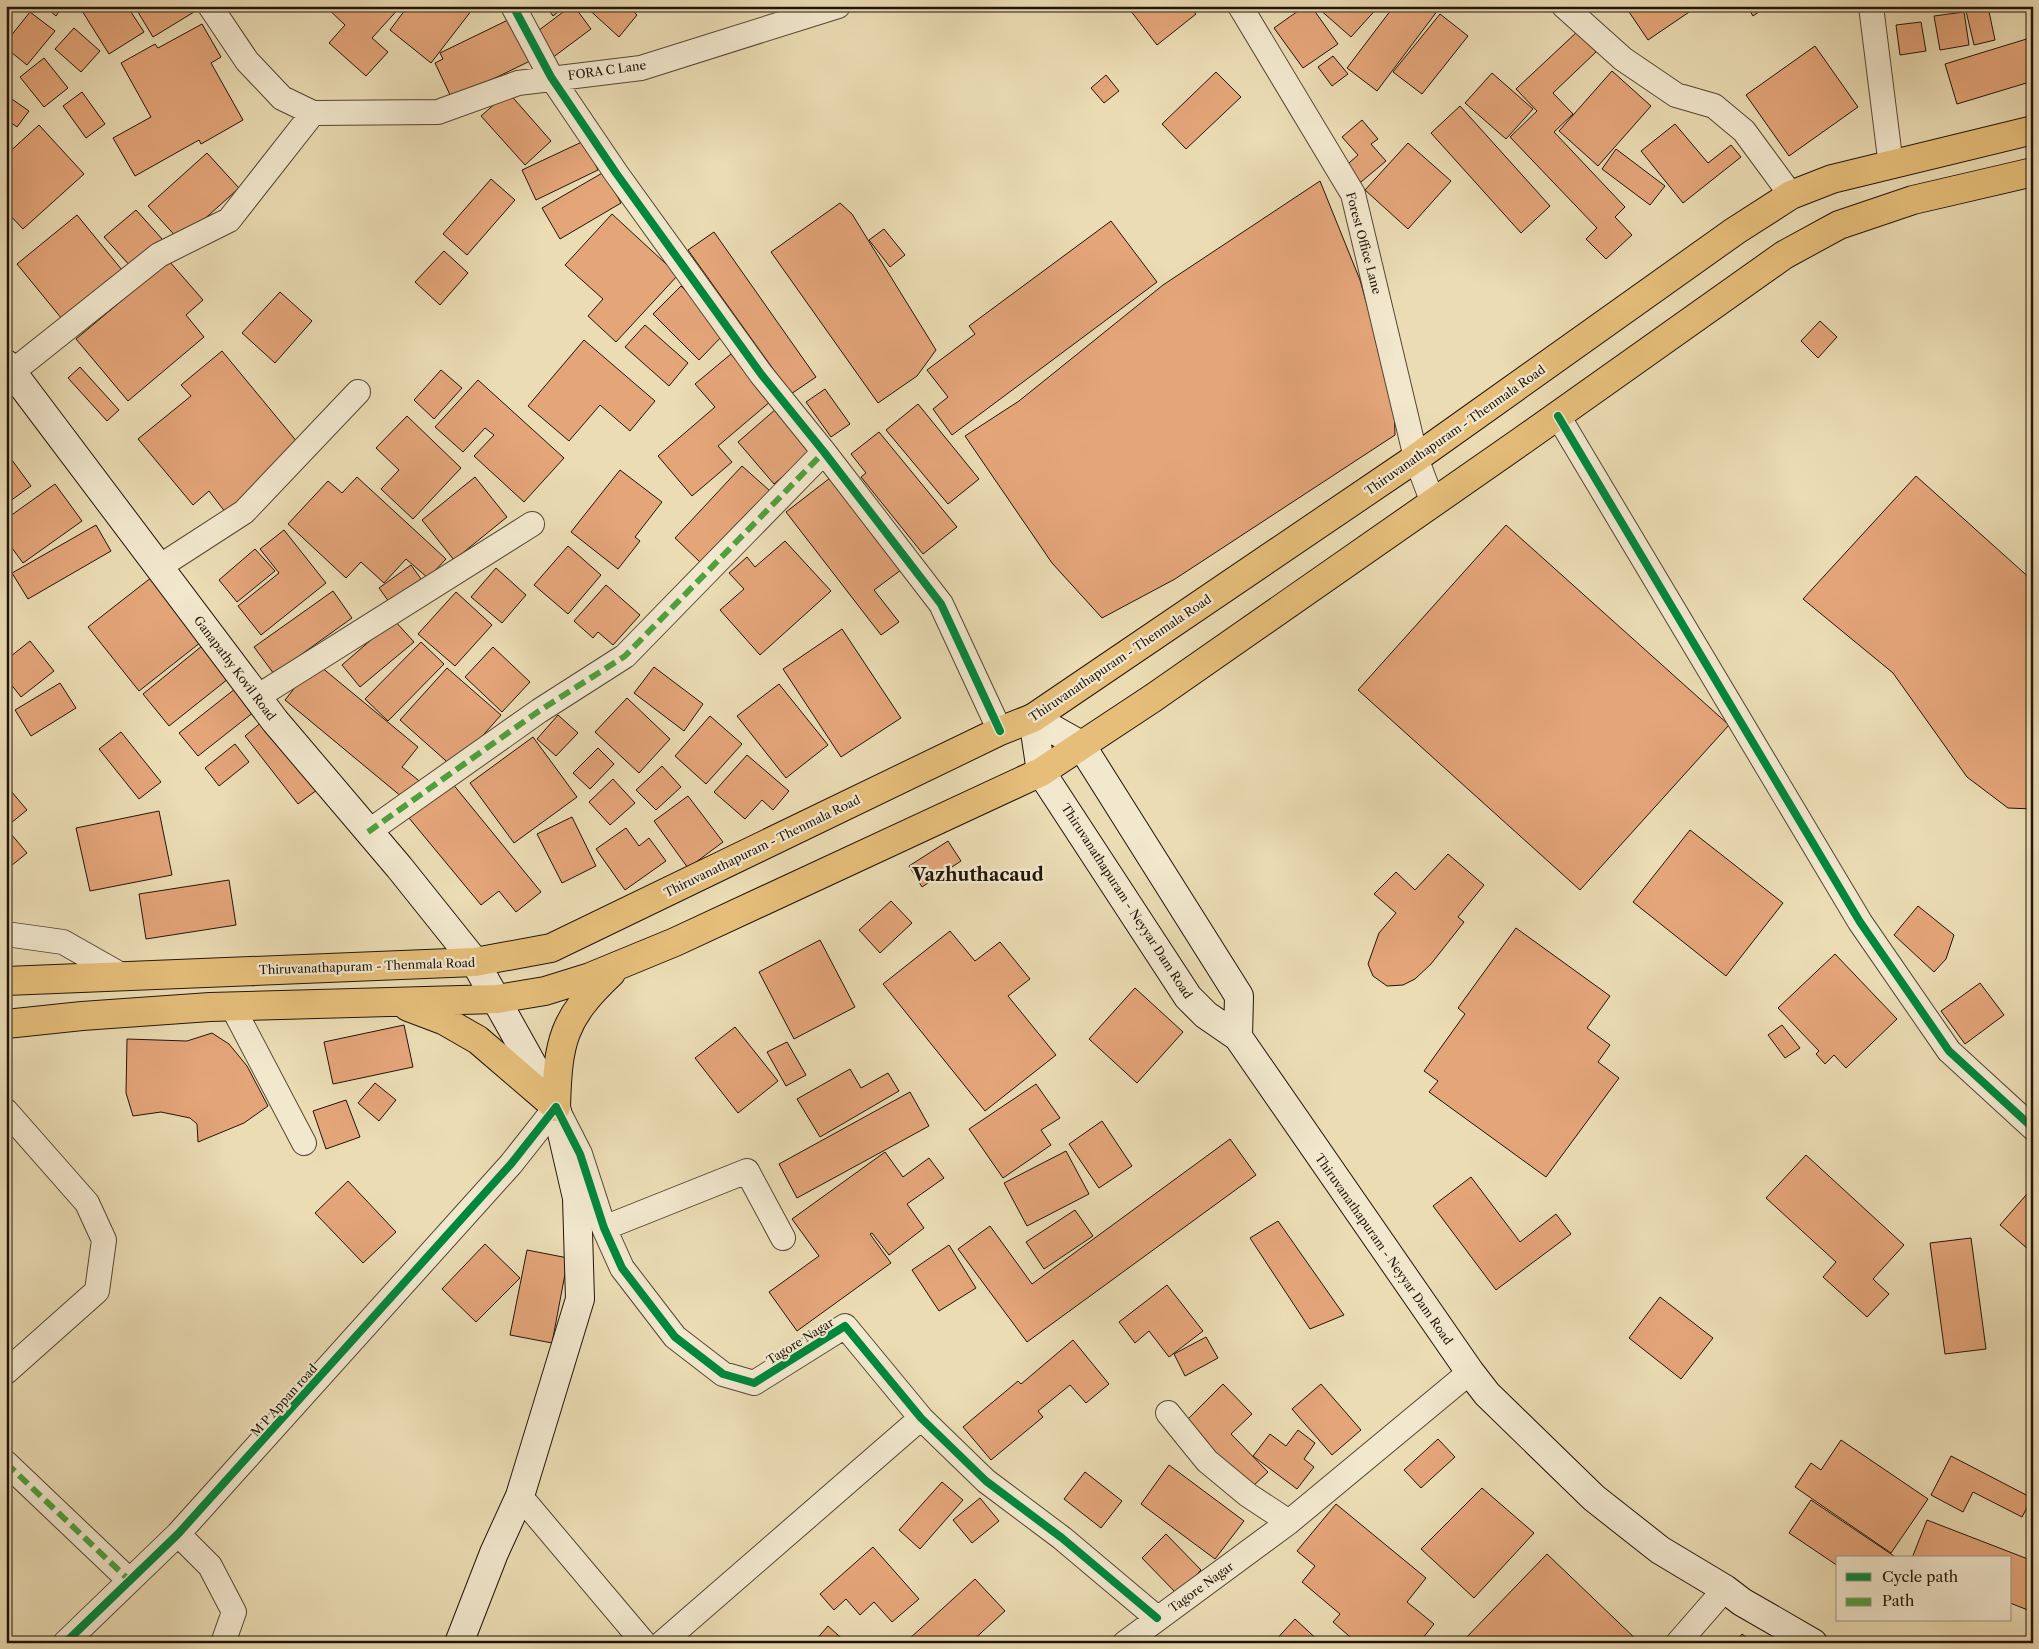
<svg xmlns="http://www.w3.org/2000/svg" width="2039" height="1649" viewBox="0 0 2039 1649" font-family="'Libre Caslon Text',serif">
	<rect width="100%" height="100%" fill="#ebdcb4"/>
	<filter id="stains"><feTurbulence type="fractalNoise" baseFrequency=".004" numOctaves="4"/><feColorMatrix values="0 0 0 0 .2 0 0 0 0 .09 0 0 0 0 .02 0 0 0 .5 -.17"/></filter>
	<radialGradient id="worn" r=".72"><stop offset=".6" stop-color="#630" stop-opacity="0"/><stop offset="1" stop-color="#630" stop-opacity=".3"/></radialGradient>
	<path fill="#e4a579" stroke="#211408" d="M44,6h19l-7,10z
		M79,6h48l17,26 -35,22z
		M137,6h53l4,6 -41,25 -18,-30z
		M325,6h76l-29,32 16,14 -22,24 -37,-33 16,-18z
		M408,6h67l-44,57 -41,-33z
		M546,6h20l-13,10z
		M571,6h3l17,23 -43,32 -18,-24z
		M585,6h43l9,9 -18,22z
		M1127,6h63l6,8 -39,31z
		M1305,6h6l27,38 -35,24 -29,-40z
		M1319,6h60l-28,31 -33,-29z
		M1394,6h47l-64,85 -30,-23z
		M1625,6h73l-50,34z
		M1747,6h20l-14,10z
		M1988,7l7,33 -21,5 -8,-34z
		M30,12l25,19 -28,34 -21,-17v-6z
		M1964,12l5,33 -29,5 -6,-34z
		M1440,14l28,22 -46,58 -29,-22z
		M510,19l20,42 -78,38 -17,-36 8,-4 -3,-6z
		M1921,22l5,29 -26,4 -4,-30z
		M202,24l19,33 -10,6 32,57 -42,24 -2,-4 -64,36 -22,-38 38,-21 -30,-54 34,-19 3,4z
		M74,28l26,23 -19,21 -26,-23z
		M1578,31l19,20 -44,42 20,21 -19,18 71,75 -10,10 17,18 -26,24 -20,-20 11,-11 -87,-91 27,-26 -21,-22z
		M2033,37v44l-76,23 -12,-40z
		M1815,46l43,61 -69,49 -43,-61z
		M1333,56l15,18 -16,12 -14,-19z
		M44,58l24,30 -24,19 -24,-30z
		M1612,71l39,35 -53,60 -39,-35z
		M1216,72l25,25 -55,52 -24,-25z
		M1492,73l41,36 -27,30 -41,-36z
		M1106,75l13,16 -15,12 -13,-15z
		M82,92l23,32 -19,14 -23,-32z
		M508,92l43,49 -26,24 -44,-49z
		M6,95l23,16 -12,16 -11,-8z
		M1460,106l90,100 -29,27 -90,-100z
		M1362,120l16,19 -7,5 15,17 -31,26 -14,-17 17,-15 -16,-18z
		M1675,124l33,39 23,-18 10,12 -58,46 -42,-52z
		M39,125l45,49 -61,55 -17,-18v-56z
		M584,141l14,29 -62,30 -14,-30z
		M1408,143l43,38 -43,48 -43,-39z
		M1616,149l49,37 -15,19 -48,-36z
		M207,153l32,35 -59,53 -32,-35z
		M604,172l17,31 -61,36 -18,-31z
		M491,179l24,21 -48,55 -24,-21z
		M1320,181l40,99 34,122 1,33 -220,144 -73,39 -50,-55 -87,-127 54,-35 144,-116z
		M840,203l12,11 84,136 -19,26 -39,27 -107,-151z
		M136,210l27,30 -31,28 -28,-31z
		M612,214l66,61 -62,67 -28,-26 15,-17 -38,-34z
		M77,215l45,55 -60,49 -45,-55z
		M1111,221l46,61 -205,153 -19,-26 15,-12 -21,-27 48,-36 -6,-8z
		M884,229l21,26 -15,12 -21,-27z
		M714,232l102,145 -25,17 -103,-144z
		M444,251l24,22 -28,32 -25,-23z
		M169,261l34,39 -17,15 18,22 -76,64 -52,-62z
		M681,286l45,46 -27,28 -46,-46z
		M280,292l32,29 -37,42 -33,-30z
		M1820,321l17,16 -19,21 -17,-17z
		M645,325l43,38 -19,23 -44,-39z
		M584,340l71,61 -25,30 -30,-26 -31,36 -41,-35z
		M222,351l81,98 -77,64 -17,-22 -16,14 -55,-66 53,-43 -10,-11z
		M731,354l40,47 -53,45 14,16 -40,34 -34,-40 57,-49 -20,-23z
		M80,367l39,43 -12,11 -39,-43z
		M441,370l21,18 -28,31 -20,-19z
		M478,380l86,78 -40,44 -50,-46 20,-21 -9,-7 -22,24 -28,-25z
		M825,389l25,35 -19,13 -25,-35z
		M918,404l61,75 -31,25 -62,-74z
		M776,409l36,42 -38,33 -36,-42z
		M407,416l54,52 -48,51 -32,-30 18,-19 -23,-22z
		M879,432l78,95 -34,27 -62,-77 5,-4 -15,-19z
		M6,452l25,34 -25,18z
		M742,466l28,25 -68,73 -27,-26z
		M620,470l42,32 -27,35 5,4 -22,28 -47,-37z
		M1916,476l117,105v228l-25,-1 -41,-31 -74,-104 -90,-74z
		M357,477l89,82 -18,19 -22,-19 -22,24 -23,-21 -15,16 -58,-54 40,-43 14,12z
		M475,477l32,40 -53,43 -32,-40z
		M830,478l71,92 -27,20 25,32 -18,13 -95,-123z
		M55,484l27,37 -59,42 -17,-23v-21z
		M96,525l15,26 -83,48 -16,-26z
		M1506,525l223,200 -149,165 -222,-200z
		M284,530l42,53 -65,52 -23,-29 41,-33 -19,-24z
		M785,541l46,50 -71,64 -40,-45 24,-21 -15,-16 18,-16 8,10z
		M568,546l33,29 -33,39 -34,-29z
		M255,549l20,22 -38,31 -18,-22z
		M411,565l13,18 -32,23 -13,-18z
		M496,568l30,27 -24,28 -31,-26z
		M152,577l49,65 -62,49 -51,-64z
		M606,585l34,30 -27,30 -15,-13 -5,6 -19,-17z
		M333,591l19,27 -78,56 -20,-27z
		M456,592l36,33 -37,41 -37,-32z
		M394,620l20,22 -54,45 -18,-22z
		M842,629l59,89 -60,39 -58,-88z
		M30,641l24,30 -33,26 -15,-19v-18z
		M421,642l23,22 -56,57 -23,-22z
		M202,646l26,33 -59,47 -26,-32z
		M493,647l37,35 -28,30 -37,-35z
		M315,662l103,85 -16,20 21,17 -15,18 -123,-102z
		M654,667l49,37 -19,27 -50,-38z
		M447,668l54,47 -47,53 -54,-48z
		M60,683l16,25 -45,28 -16,-26z
		M779,684l49,61 -42,33 -49,-62z
		M240,685l19,23 -61,48 -19,-23z
		M627,698l43,41 -31,34 -44,-41z
		M558,715l20,18 -22,23 -19,-17z
		M710,716l32,28 -36,40 -31,-28z
		M263,721l54,69 -19,14 -53,-68z
		M121,732l40,50 -22,17 -40,-50z
		M533,737l44,60 -63,46 -44,-60z
		M235,744l14,18 -30,24 -14,-18z
		M598,748l16,16 -24,25 -17,-16z
		M747,755l42,36 -16,19 -11,-10 -17,19 -31,-27z
		M662,766l19,21 -25,23 -20,-20z
		M613,779l22,24 -25,22 -21,-23z
		M452,783l89,109 -25,20 -17,-21 -18,14 -72,-87z
		M6,785l21,25 -21,17z
		M688,796l35,46 -35,26 -34,-47z
		M159,811l13,64 -82,16 -14,-63z
		M572,817l24,49 -34,17 -25,-49z
		M6,828l21,25 -21,17z
		M626,828l13,18 10,-8 17,23 -41,29 -29,-41z
		M1690,830l93,73 -57,73 -93,-74z
		M948,841l13,20 -39,26 -13,-21z
		M1448,854l36,31 -26,32 6,5 -33,42 -16,15 -12,6 -16,1 -14,-10 -5,-12 11,-31 17,-20 -22,-19 22,-22 19,18z
		M229,880l7,45 -90,14 -7,-45z
		M891,901l21,22 -32,30 -21,-23z
		M1918,906l36,29 -8,24 -12,13 -40,-37z
		M1516,928l94,68 -23,32 23,17 -12,17 21,16 -73,99 -117,-85 9,-11 -14,-10 41,-57 -7,-6z
		M950,931l25,30 25,-19 30,37 -22,17 48,59 -71,56 -102,-127z
		M820,940l35,67 -61,32 -35,-67z
		M1835,954l62,65 -51,49 -12,-13 -9,9 -9,-10 3,-3 -41,-43z
		M1980,983l24,32 -39,29 -24,-33z
		M1135,988l48,44 -46,51 -48,-44z
		M404,1025l9,42 -80,17 -9,-42z
		M1782,1025l18,23 -15,10 -17,-23z
		M735,1027l43,54 -40,32 -43,-55z
		M212,1033l17,11 18,22 21,40 -24,17 -46,19 -1,-18 -7,-6 -29,-6 -28,4 -7,-23 1,-54 60,2z
		M787,1042l19,33 -20,11 -19,-34z
		M2033,1050v11l-5,-2z
		M850,1069l11,19 27,-15 11,18 -79,46 -23,-38z
		M375,1083l21,17 -17,21 -21,-18z
		M1036,1084l24,34 -19,12 10,15 -48,33 -34,-49z
		M910,1092l19,34 -132,72 -18,-34z
		M346,1100l14,37 -34,12 -13,-38z
		M1102,1121l30,45 -33,22 -30,-44z
		M1230,1139l26,36 -229,167 -69,-93 32,-23 42,58z
		M1066,1151l23,43 -62,32 -23,-43z
		M885,1152l18,25 26,-19 15,20 -37,26 17,24 -35,27 -17,-22 -2,1 21,29 -94,68 -28,-39 50,-36 -27,-37z
		M1806,1155l98,90 -31,34 16,15 -22,23 -44,-40 13,-15 -70,-64z
		M1471,1177l49,65 36,-28 15,20 -75,56 -63,-84z
		M348,1181l48,51 -33,31 -48,-50z
		M2033,1187v57l-5,5 -28,-24z
		M1075,1210l18,26 -49,33 -18,-27z
		M1278,1221l66,94 -34,14 -60,-91z
		M1971,1238l15,111 -41,5 -15,-111z
		M485,1244l35,34 -44,44 -34,-33z
		M949,1245l27,43 -37,23 -27,-41z
		M527,1250l41,8 -16,85 -42,-8z
		M1167,1285l36,46 -34,26 -20,-26 -14,12 -16,-21z
		M1660,1297l53,41 -32,41 -52,-41z
		M1206,1337l12,21 -33,18 -11,-22z
		M1073,1340l36,44 -23,19 -16,-18 -32,26 5,6 -52,43 -28,-33 55,-46 3,3z
		M1223,1384l29,30 -21,20 37,38 -16,15 -69,-63z
		M1321,1384l40,46 -29,25 -40,-46z
		M1298,1430l17,13 -11,16 10,8 -17,22 -44,-33 17,-22 16,12z
		M1438,1439l17,18 -34,31 -17,-18z
		M1841,1440l87,59 -37,54 -96,-66 16,-24 10,7z
		M1951,1456l81,42 -10,19 -49,-25 -10,20 -32,-17z
		M1169,1465l75,56 -29,38 -74,-55z
		M1085,1472l37,29 -21,27 -37,-29z
		M942,1482l21,18 -43,49 -21,-19z
		M1482,1488l52,45 -60,65 -53,-49z
		M980,1498l19,23 -27,22 -19,-23z
		M1811,1500l86,58h-59v8l-49,-33z
		M1336,1504l90,74 -19,24 27,22 -15,19h-62l-24,-21 7,-8 -38,-32 13,-16 -18,-15z
		M1927,1520l106,41v51l-23,-9v-45h-98z
		M1166,1534l35,36 -24,24 -35,-36z
		M873,1547l46,52 -27,23 -18,-20 -14,13 -14,-16 -12,11 -14,-16z
		M1547,1554l93,89h-179z
		M975,1579l30,32 -35,32h-58l-3,-4z
		M1295,1619l26,24h-48z
		M828,1626l19,17h-34z
		M1742,1634l12,9h-19z"/>
	<g fill="none" stroke-linecap="round" stroke-linejoin="round">
		<g stroke="#544633" stroke-width="26">
			<path id="minor" d="M210,6l37,55 35,37 31,15 125,-1 80,-29 123,-15 197,-62
				M513,6l38,71 65,96 145,201 63,78 117,152 59,127
				M1240,6l113,188 63,264 17,45
				M1564,6l59,53 53,36 38,11 30,25 47,64
				M1871,6l20,160
				M12,372l147,-117 70,-35 84,-107
				M1558,416l302,506 89,129 84,77
				M159,567l85,-55 114,-120
				M257,697l275,-173
				M368,832l171,-121 86,-55 199,-204
				M6,934l57,8 60,34
				M232,1006l72,137
				M6,1111l81,92 17,37 -7,51 -91,81
				M604,1228l143,-57 36,67
				M1168,1413l39,48 41,34 41,27
				M6,1463l123,117
				M520,1496l124,147
				M178,1534l32,32 24,46 -11,31
				M65,1643l113,-109 333,-370 45,-57 24,47 24,74 18,40 53,69 48,37 31,9 91,-57 76,92 65,63 76,57 95,80
				M662,1643l259,-225
				M1125,1643l164,-121 181,-150
				M1678,1643l47,-54"/>
		</g>
		<g stroke="#211408" stroke-width="30">
			<path id="secondary" d="M6,364l269,357 124,146 76,95 81,145 21,91 3,101 -60,197 -26,57 -35,90
				M1033,718l8,54 147,225 18,18 32,22 232,335 17,22 107,104 66,52 65,39 17,13 71,41
				M1033,718l48,27 158,251 -1,41"/>
		</g>
		<g stroke="#211408" stroke-width="30">
			<path id="primary" d="M6,981l469,-19 76,-14 449,-217 33,-13 383,-260 319,-227 56,-36 41,-16 201,-49
				M408,1007l37,14 33,19 78,67
				M6,1024l76,-8 128,-9 287,-8 48,-8 45,-14 85,-35 366,-170 112,-74 370,-258 261,-185 55,-30 74,-25 120,-28
				M556,1107c2,-65 6,-88 55,-134"/>
		</g>
		<use href="#minor" stroke="#f2e8ce" stroke-width="24"/>
		<use href="#secondary" stroke="#f2e8ce" stroke-width="28"/>
		<use href="#primary" stroke="#e6be7a" stroke-width="28"/>
		<path stroke="#50a03e" stroke-width="6" stroke-dasharray="12 6" stroke-linecap="butt" d="M368,832l171,-121 86,-55 199,-204
			M6,1463l123,117"/>
		<g stroke="#f2e8ce" stroke-width="11">
			<path id="cycleway" d="M513,6l38,71 65,96 145,201 63,78 117,152 59,127
				M1558,416l302,506 89,129 84,77
				M65,1643l113,-109 333,-370 45,-57 24,47 24,74 18,40 53,69 48,37 31,9 91,-57 76,92 65,63 76,57 95,80"/>
		</g>
		<use href="#cycleway" stroke="#00873e" stroke-width="8"/>
	</g>
	<g text-anchor="middle" dominant-baseline="central" stroke-width="4.5" stroke-linejoin="round" paint-order="stroke">
		<g font-size="12" fill="#211408" stroke="#f2e8ce">
			<text transform="translate(607 70) rotate(-8)">FORA C Lane</text>
			<text transform="translate(1364 243) rotate(75)">Forest Office Lane</text>
			<text transform="translate(1455 430) rotate(-35)">Thiruvanathapuram - Thenmala Road</text>
			<text transform="translate(1120 658) rotate(-34)">Thiruvanathapuram - Thenmala Road</text>
			<text transform="translate(235 668) rotate(53)">Ganapathy Kovil Road</text>
			<text transform="translate(762 846) rotate(-26)">Thiruvanathapuram - Thenmala Road</text>
			<text transform="translate(1127 901) rotate(57)">Thiruvanathapuram - Neyyar Dam Road</text>
			<text transform="translate(367 966) rotate(-2)">Thiruvanathapuram - Thenmala Road</text>
			<text transform="translate(1384 1249) rotate(55)">Thiruvanathapuram - Neyyar Dam Road</text>
			<text transform="translate(800 1341) rotate(-32)">Tagore Nagar</text>
			<text transform="translate(284 1400) rotate(-48)">M P Appan road</text>
			<text transform="translate(1201 1587) rotate(-36)">Tagore Nagar</text>
		</g>
		<g font-size="18" font-weight="bold" fill="#211408" stroke="#f2e8ce">
			<text x="978" y="875">Vazhuthacaud</text>
		</g>
	</g>
	<rect width="2039" height="1649" fill="none" stroke="#ebdcb4" stroke-width="25"/>
	<rect x="8" y="8" width="2024" height="1634" fill="none" stroke="#211408" stroke-width="2.5"/>
	<rect x="12" y="12" width="2014" height="1624" fill="none" stroke="#211408"/>
	<rect x="1836" y="1556" width="175" height="65" fill="#f2e8ce" stroke="#9e937f"/>
	<rect x="1846" y="1573" width="25" height="8" fill="#00873e" stroke="#9e937f"/>
	<text x="1882" y="1582" font-size="15" fill="#211408">Cycle path</text>
	<rect x="1846" y="1598" width="25" height="8" fill="#50a03e" stroke="#9e937f"/>
	<text x="1882" y="1606" font-size="15" fill="#211408">Path</text>
	<rect width="100%" height="100%" filter="url(#stains)"/>
	<rect width="100%" height="100%" fill="url(#worn)"/>
</svg>
